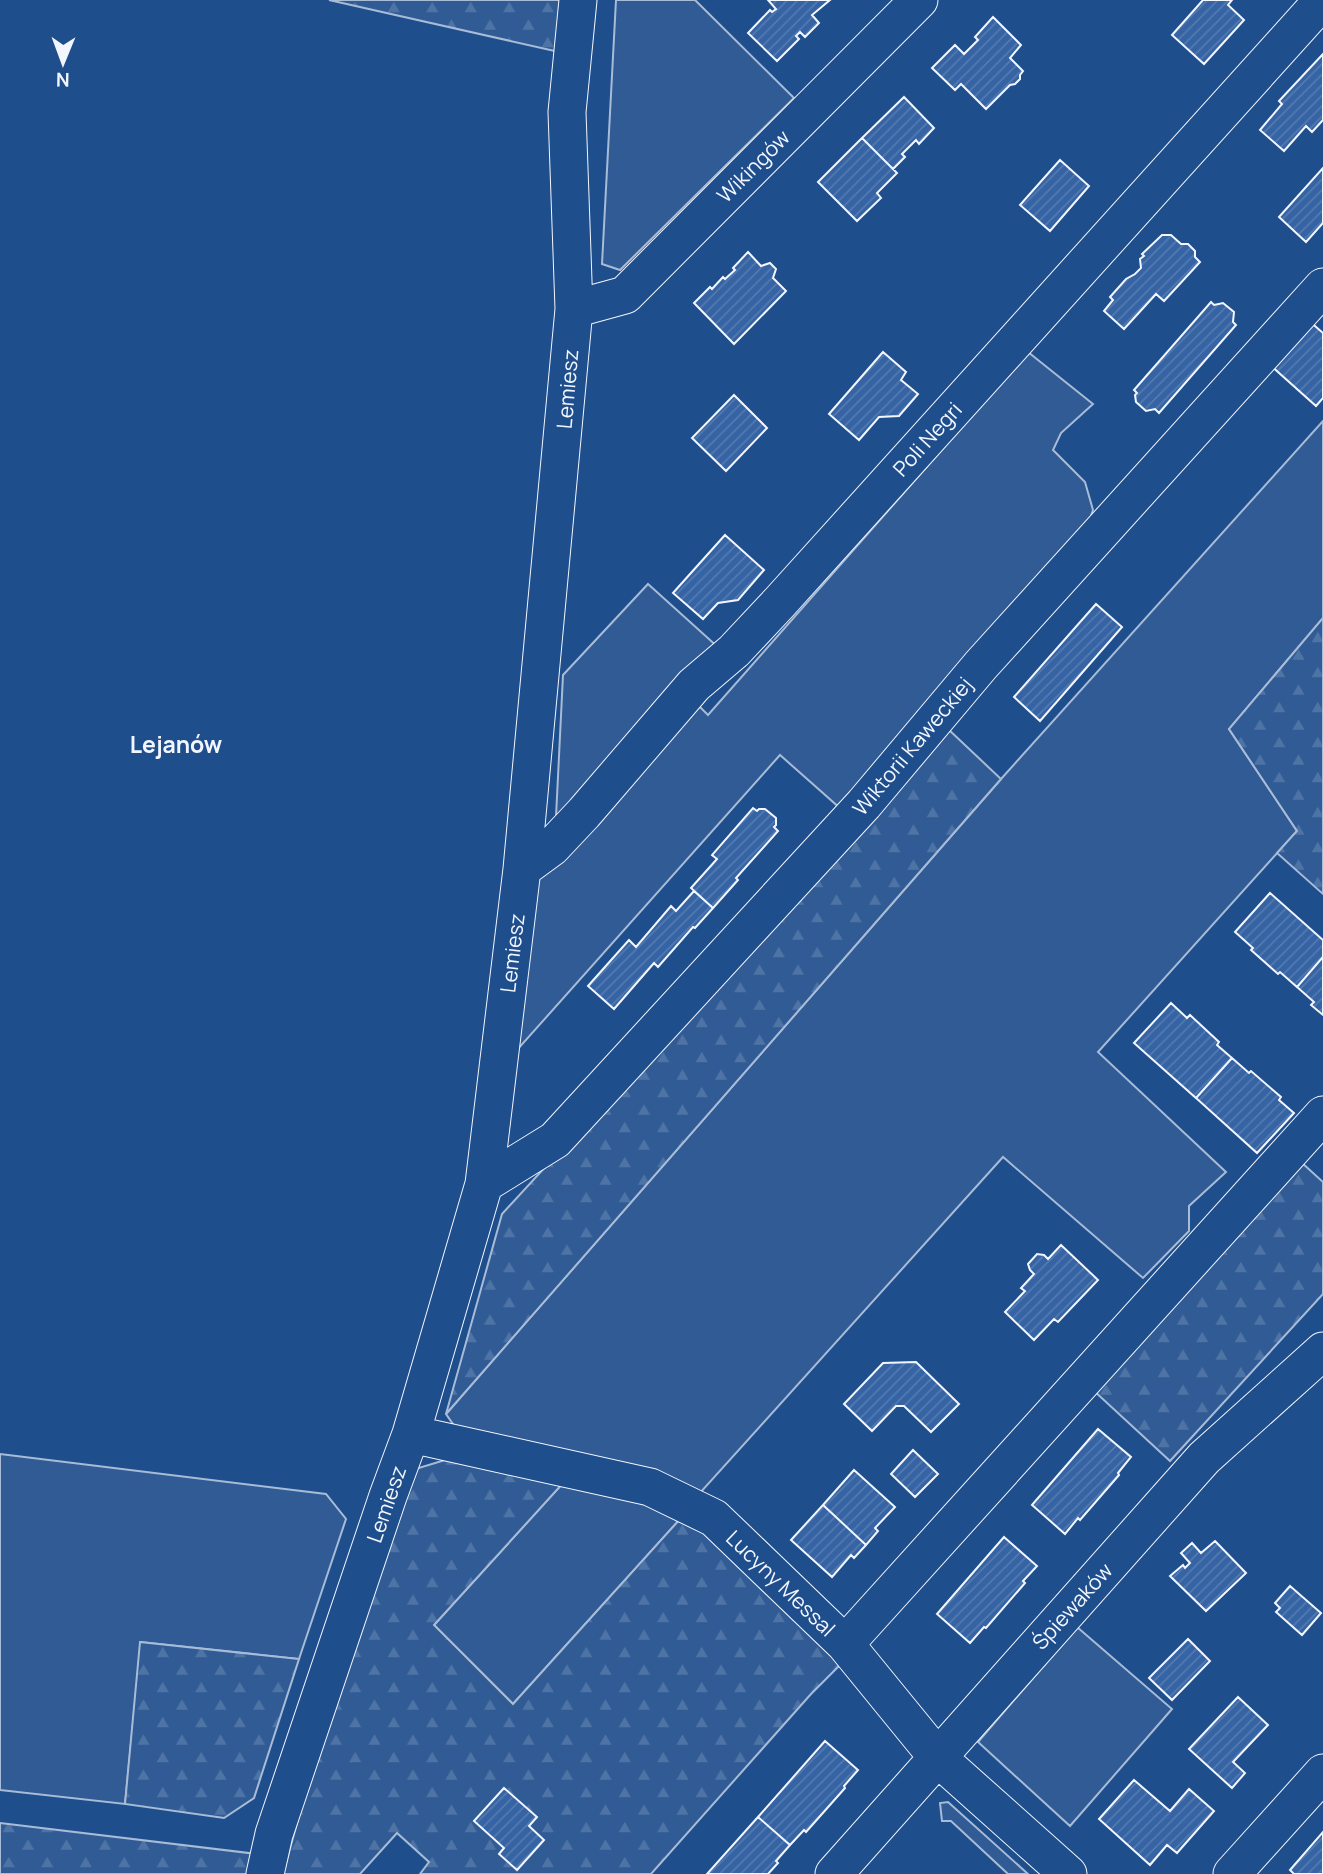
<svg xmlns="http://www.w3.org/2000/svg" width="1323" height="1874" viewBox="0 0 1323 1874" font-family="Manrope,sans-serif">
	<defs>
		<pattern id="forest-firs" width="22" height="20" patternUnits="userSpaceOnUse" patternTransform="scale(1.75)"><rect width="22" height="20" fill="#305b95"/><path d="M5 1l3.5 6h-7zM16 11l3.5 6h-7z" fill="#4e73a5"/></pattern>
		<pattern id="building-hatch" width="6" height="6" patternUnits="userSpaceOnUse" patternTransform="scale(1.75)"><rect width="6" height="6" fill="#3563a3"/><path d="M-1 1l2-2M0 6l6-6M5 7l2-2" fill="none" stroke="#537ab1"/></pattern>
	</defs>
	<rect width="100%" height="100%" fill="#1f4e8c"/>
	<path fill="#305b95" stroke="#a8bbd7" stroke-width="2" d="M616,0h79l99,98 -174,172 -18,-6z
		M1028,352l65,52 -32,29 -8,17 32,32 8,28 -7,20 -245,279 -61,-54 -271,304 22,-178 156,-173 13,-1 8,8z
		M1323,421v197l-94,111 68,102 -199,221 128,120 -37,34v25l-46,47 -140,-121 -303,336 -240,-59 -14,-20 555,-635z
		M648,584l72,65 -164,168 7,-142z
		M0,1454l326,40 20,25 -47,140 -158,-17 -16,162 -125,-14z
		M564,1482l68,18 49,18 -168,186 -79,-79z
		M1077,1627l95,82 -102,117 -92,-84z
		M948,1802l80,72h-20l-57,-53h-9l-2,-18z"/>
	<path fill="url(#forest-firs)" stroke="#a8bbd7" stroke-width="2" d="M329,0h241l-2,54z
		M1323,618v276l-46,-41 20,-22 -68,-102z
		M948,729l53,50 -555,635 56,-200z
		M1301,1162l22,20v112l-153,167 -77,-71z
		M445,1460l119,22 -130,143 79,79 168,-186 31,14 132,129 -33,33 -160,180h-231l9,-12 -32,-29 -37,41h-77l34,-123 95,-281z
		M140,1642l159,17 -45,139 -30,20 -99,-14z
		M0,1823l257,31 -5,20h-252z"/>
	<path fill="url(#building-hatch)" stroke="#f2f6ff" stroke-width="2" d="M768,0h62l-18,15 7,8 -14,14 -5,-5 -4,4 3,3 -22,22 -29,-28 22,-23 2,2 4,-3z
		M1203,0h29l-4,5 16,15 -40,44 -32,-29z
		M993,17l28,28 -11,13 13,13 -3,4v4l-5,5 -5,1 -24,24 -25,-25 -6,6 -23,-22 23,-23 9,9 14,-14 -3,-3z
		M1323,54v66l-11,12 -6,-6 -22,25 -24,-21 22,-26 -3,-3z
		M904,97l30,31 -15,16 -3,-4 -14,14 3,3 -12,12 -31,-31z
		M862,138l35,35 -20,20 4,5 -24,23 -39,-39z
		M1060,160l29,26 -39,45 -30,-26z
		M1323,168v55l-17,19 -27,-25z
		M1162,235h9l10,9h7l7,7v6l5,5 -36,39 -8,-7 -32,35 -20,-18 9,-11 -3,-3 16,-18 9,-5 6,-6 -1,-9 4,-3 -2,-2z
		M748,252l13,14 9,-3 6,6 -3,9 13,13 -52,53 -40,-41 16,-16 2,2 11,-12 2,2 10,-9 -2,-2z
		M1211,302l3,3 9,-2 11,9 -1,10 3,3 -77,88 -4,-4 -9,2 -10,-9 -1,-7 2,-2 -3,-3z
		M1307,319l16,14v65l-7,8 -48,-43z
		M883,352l23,20 -5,8 17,14 -19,22 -20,1 -20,23 -30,-26z
		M734,395l33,33 -41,43 -34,-33z
		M725,535l39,35 -26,30 -20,3 -15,16 -30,-26z
		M1096,604l26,23 -82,94 -26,-24z
		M753,808l4,3 2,-2h6l11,9v7l-2,2 4,4 -42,47 2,2 -25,28 -22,-20 26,-29 -5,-4z
		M694,891l19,17 -18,20 -2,-1 -35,40 -4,-4 -40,46 -26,-23 41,-46 7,7 35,-41 5,5z
		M1270,893l53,47v17l-26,30 -17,-15 -2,2 -27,-24 2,-2 -18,-16z
		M1323,957v58l-12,-10 3,-3 -17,-15z
		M1171,1003l16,15 3,-3 29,27 -2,3 15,13 -36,40 -62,-55z
		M1232,1058l17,15 2,-2 30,26 -2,3 15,13 -37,40 -61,-55z
		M1061,1245l37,35 -40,42 -4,-3 -20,21 -29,-28 20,-21 -4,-3 13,-14 -4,-4 -2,-6 9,-10 7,1 4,4z
		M916,1362l43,42 -28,28 -27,-26h-8l-24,25 -28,-27 39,-41z
		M1098,1429l33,28 -13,16 1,2 -39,45 -2,-2 -13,16 -33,-29z
		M913,1450l25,24 -23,23 -24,-23z
		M854,1470l41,37 -20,21 3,3 -12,14 -43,-40z
		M823,1505l43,40 -12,13 -3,-3 -19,22 -41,-37z
		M1004,1537l33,29 -14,15 2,2 -39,45 -2,-1 -14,16 -33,-29z
		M1215,1541l31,32 -40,38 -36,-35 13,-11 2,3 5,-5 -9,-10 11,-10 9,10z
		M1290,1586l31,27 -19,22 -26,-23 4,-4 -5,-5z
		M1188,1639l22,22 -38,39 -23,-22z
		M1238,1697l30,28 -35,37 12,11 -13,15 -43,-39z
		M825,1741l33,29 -14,16 1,2 -39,44 -2,-2 -14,15 -32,-28z
		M1134,1780l36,31 19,-22 25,22 -37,42 -10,-8 -17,20 -51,-46z
		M504,1788l33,29 -8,9 15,14 -27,30 -18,-16 5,-6 -30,-27z
		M758,1817l32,28 -14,16 2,2 -10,11h-61z
		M1323,1832v42h-29l-4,-4z"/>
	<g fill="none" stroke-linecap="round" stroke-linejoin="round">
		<g stroke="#f2f6ff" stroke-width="39">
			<path id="minor" d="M574,309l51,-14 294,-295
				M522,869l30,-22 32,-34 110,-128 40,-34 45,-48 544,-603
				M484,1184l71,-44 309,-336 117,-139 342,-378
				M411,1434l239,53 64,31 131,126 93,114 130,116
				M845,1644l478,-529
				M265,1874l9,-40 114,-338 23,-62 73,-250 38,-315 52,-560 -7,-197 11,-112
				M834,1874l370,-416 119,-107
				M1232,1874l91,-101"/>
		</g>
		<use href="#minor" stroke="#1f4e8c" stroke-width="37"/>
	</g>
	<g text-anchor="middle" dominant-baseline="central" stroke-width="5" stroke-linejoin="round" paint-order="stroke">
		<g font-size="21" fill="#f2f6ff" stroke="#1f4e8c">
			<text transform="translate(753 166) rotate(-45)">Wikingów</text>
			<text transform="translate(567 389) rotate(-85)">Lemiesz</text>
			<text transform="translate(927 439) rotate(-48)">Poli Negri</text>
			<text transform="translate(912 746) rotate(-50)">Wiktorii Kaweckiej</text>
			<text transform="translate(512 953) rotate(-83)">Lemiesz</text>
			<text transform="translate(386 1504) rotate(-71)">Lemiesz</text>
			<text transform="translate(781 1583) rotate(44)">Lucyny Messal</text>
			<text transform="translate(1072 1606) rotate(-48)">Śpiewaków</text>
		</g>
		<g font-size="23" font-weight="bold" fill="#f2f6ff" stroke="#1f4e8c">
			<text x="176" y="744">Lejanów</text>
		</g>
	</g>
	<g transform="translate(63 63) rotate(181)" stroke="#1f4e8c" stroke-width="5" paint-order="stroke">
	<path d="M0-5L12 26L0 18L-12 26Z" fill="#f2f6ff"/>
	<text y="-10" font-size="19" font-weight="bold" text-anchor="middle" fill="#f2f6ff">N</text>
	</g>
</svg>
